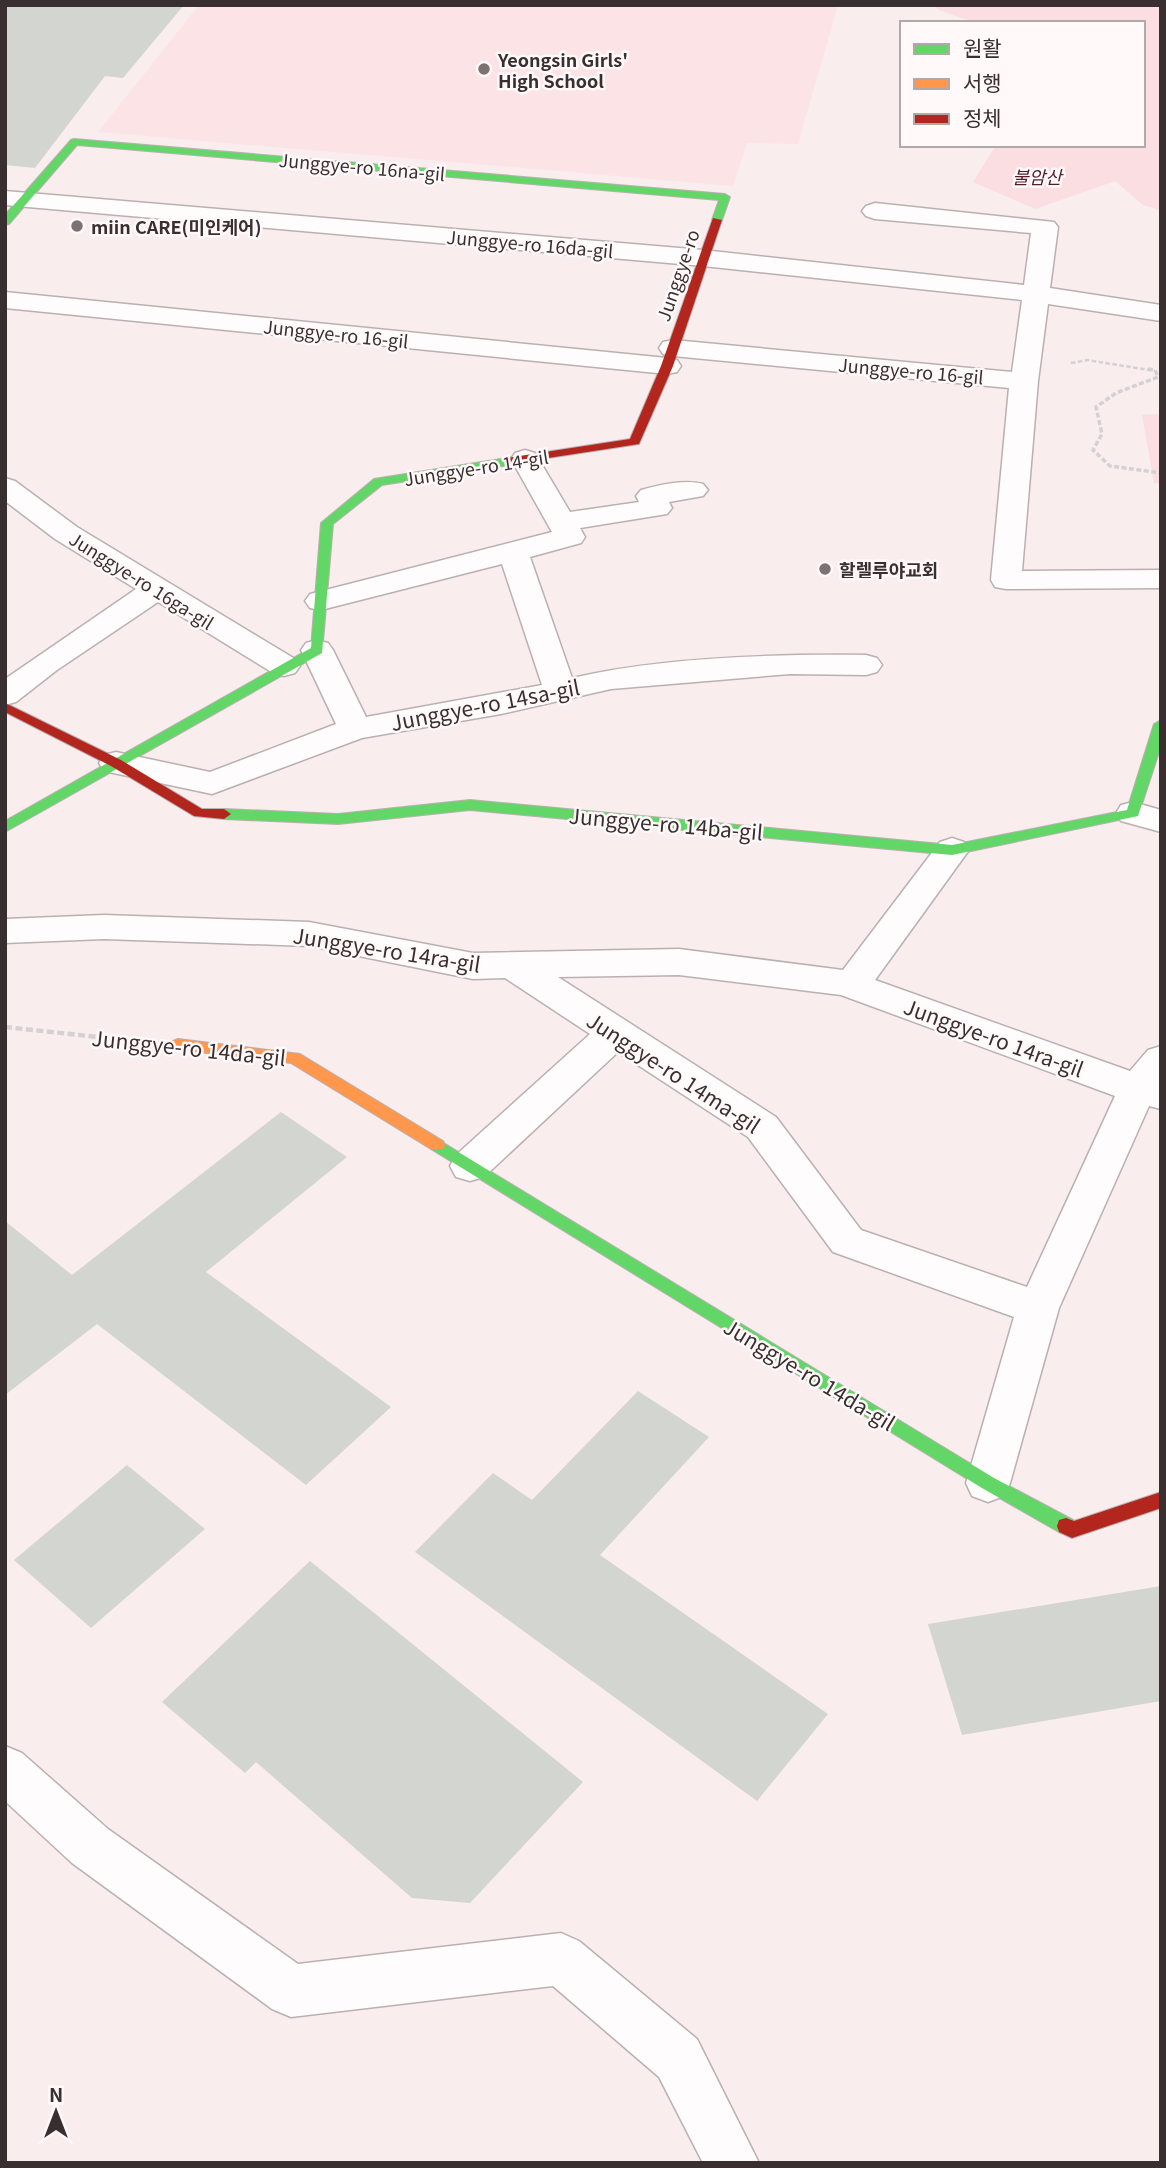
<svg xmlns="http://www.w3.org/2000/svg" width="1166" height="2168" viewBox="0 0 1166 2168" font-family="Georgia,'Noto Sans KR',serif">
	<rect width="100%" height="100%" fill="#f9edee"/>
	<path fill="#fce3e6" d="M199,5h639l-40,139 -51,-1 -14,43 -635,-54z"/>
	<path fill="#fadee1" d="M933,5h228v205l-18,-5 -28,-24 -80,28 -62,-27 23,-37h147v-122h-167l-37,-13z
		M1161,414v70l-7,-1 -12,-68z"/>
	<path fill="#d3d5d0" d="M5,5h179l-61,73 -18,-2 -70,92 -30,-3z
		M281,1112l66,45 -141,115 185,135 -85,78 -209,-161 -92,71v-174l67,54z
		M638,1391l71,46 -109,118 228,159 -71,87 -342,-249 78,-79 39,27z
		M127,1465l78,64 -114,99 -77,-68z
		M310,1561l273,221 -113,121 -58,-5 -156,-136 -11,11 -83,-71z
		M1161,1586v115l-199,34 -34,-111z"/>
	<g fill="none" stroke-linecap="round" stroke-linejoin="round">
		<g stroke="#bab0b2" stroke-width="3">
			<path id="street" d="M5,191l698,59 321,35 7,-52 -156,-14 -9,-3 -4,-5 4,-5 9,-3 179,19 4,5 -8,61 111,17v16l-113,-17 -10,77 -16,190 139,-1v18l-155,1 -11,-2 -4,-7 18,-192 -336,-32 -10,-2 -4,-6 4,-6 10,-2 339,32 10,-72 -319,-34 -698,-61z
				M5,292l662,66 10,2 4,6 -4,6 -10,2 -662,-66z
				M525,450l10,3 35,59 69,-10 -3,-6 5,-6c19,-5 43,-11 62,-6l5,6 -5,6 -34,6 3,6 -5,6 -87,14 5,9 -4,6 -51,14 42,121c91,-21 200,-24 294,-23l11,3 5,7 -5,7 -11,3 -76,-1 -179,15 -110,25 -139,24 -150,56 -108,-23 -5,-8 5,-8 12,-3 94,20 126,-48 -35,-74 5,-7 11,-3 11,3 5,7 33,67 176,-32 -40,-121 -181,46 -11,-2 -5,-7 5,-7 242,-62 -41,-73 4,-6z
				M5,478l10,3 62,46 218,132 5,7 -5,7 -11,3 -11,-3 -115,-71 -101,68 -41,32 -11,3v-26l131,-90 -81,-50 -50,-38z
				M1133,802l28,8v22l-40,-11 -5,-8 5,-8z
				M952,838l12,4 5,8 -94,130 255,91 18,-21 13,-4v63l-12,-3 -90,202 -49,175 -6,13 -16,6 -16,-6 -6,-13 48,-166 -181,-65 -85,-115 -130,-85 -134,125 -14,4 -14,-4 -6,-11 6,-11 134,-121 -85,-56 -32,1 -164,-33 -205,-7 -99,4v-24l99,-4 205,7 164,31 206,-4 164,21 97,-128zM679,975l162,20 274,101 -88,191 -166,-57 -85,-113 -218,-140z
				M5,1746l17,7 86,76 190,135 263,-31 18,8 118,98 62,124h-56l-44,-86 -106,-91 -262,31 -19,-8 -200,-146 -67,-62z"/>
		</g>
		<g stroke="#bab0b2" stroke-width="2">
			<path id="fast" d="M74,139l651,55 5,3 -8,23 -5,3 -5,-3 7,-20 -642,-55 -68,79 -4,1v-10l66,-75z
				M513,457l4,1v6l-135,21 -49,39 -11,129 -317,179v-11l306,-173 10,-125 53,-44z
				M1161,720v26l-23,70 -186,39 -482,-45 -132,14 -114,-5 -7,-5 7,-5 114,5 132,-14 482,45 175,-35 27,-86z
				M437,1139l557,339 79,42 2,6 -2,6 -7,2 -7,-2 -77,-44 -551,-339 -2,-4 2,-4z"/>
		</g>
		<g stroke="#bab0b2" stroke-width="2">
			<path id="slow" d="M178,1039l122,15 143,87 2,4 -2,4h-12l-140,-86 -118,-14 -3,-4 3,-4z"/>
		</g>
		<g stroke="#bab0b2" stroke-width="2">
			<path id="jam" d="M713,218l9,2 -49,146 -34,78 -130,20v-6l4,-1 117,-18 31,-73z
				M5,703l116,57 81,49h22l7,5 -7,5 -30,-3 -83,-50 -106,-54z
				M1161,1492v16l-89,30 -13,-6 -2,-6 2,-6 7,-2 8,3z"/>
		</g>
		<path stroke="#d4d1d1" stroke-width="2.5" stroke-dasharray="4.5 2.5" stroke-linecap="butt" d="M1071,363l16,-3 68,11"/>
		<path stroke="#d4d1d1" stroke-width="3.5" stroke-dasharray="5 2.5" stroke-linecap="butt" d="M1148,369l7,1 3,7 -42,16 -20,14 6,27 -9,16 17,16 51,7"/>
		<path stroke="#d4d1d1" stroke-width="4.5" stroke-dasharray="7 3.5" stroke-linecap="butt" d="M5,1027l130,14"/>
		<use href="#street" fill="#fefcfc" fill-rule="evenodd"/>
		<use href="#fast" fill="#63d668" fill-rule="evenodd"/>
		<use href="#slow" fill="#ff974d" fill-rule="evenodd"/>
		<use href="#jam" fill="#b3261e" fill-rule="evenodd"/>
	</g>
	<g fill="#7c7272" stroke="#fff9fa" stroke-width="2.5">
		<circle cx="484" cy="69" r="7"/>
		<circle cx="77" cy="226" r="7"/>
		<circle cx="825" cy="569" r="7"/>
	</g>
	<g text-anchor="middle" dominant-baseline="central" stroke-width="5" stroke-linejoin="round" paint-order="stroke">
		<g font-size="18" font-weight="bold" fill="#392f30" stroke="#fff9fa" text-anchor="start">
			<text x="498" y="59">Yeongsin Girls'<tspan x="498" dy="21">High School</tspan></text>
			<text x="91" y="226">miin CARE(미인케어)</text>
			<text x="839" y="569">할렐루야교회</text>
		</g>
		<g font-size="18" fill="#392f30" stroke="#fff9fa">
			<text transform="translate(362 166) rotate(5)">Junggye-ro 16na-gil</text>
			<text transform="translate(530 243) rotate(5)">Junggye-ro 16da-gil</text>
			<text transform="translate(677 275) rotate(-71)">Junggye-ro</text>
			<text transform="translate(336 333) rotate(6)">Junggye-ro 16-gil</text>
			<text transform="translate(911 370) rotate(5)">Junggye-ro 16-gil</text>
			<text transform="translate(476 467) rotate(-9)">Junggye-ro 14-gil</text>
			<text transform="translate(142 580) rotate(32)">Junggye-ro 16ga-gil</text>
		</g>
		<g font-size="18" font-style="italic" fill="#531d28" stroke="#fff9fa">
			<text x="1037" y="176">불암산</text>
		</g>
		<g font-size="21" fill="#392f30" stroke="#fff9fa">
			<text transform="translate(485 704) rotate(-11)">Junggye-ro 14sa-gil</text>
			<text transform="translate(666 823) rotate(5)">Junggye-ro 14ba-gil</text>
			<text transform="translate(387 949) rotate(9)">Junggye-ro 14ra-gil</text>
			<text transform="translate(994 1037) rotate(20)">Junggye-ro 14ra-gil</text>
			<text transform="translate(189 1047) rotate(6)">Junggye-ro 14da-gil</text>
			<text transform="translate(674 1072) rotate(33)">Junggye-ro 14ma-gil</text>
			<text transform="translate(810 1374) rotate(31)">Junggye-ro 14da-gil</text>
		</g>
	</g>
	<rect width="1166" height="2168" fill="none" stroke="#392f30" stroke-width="14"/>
	<rect x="900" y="21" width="245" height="126" fill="#fff9fa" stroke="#b0a8a9" stroke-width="2"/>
	<rect x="914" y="44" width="35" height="10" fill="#63d668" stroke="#b0a8a9" stroke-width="2"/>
	<text x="963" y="56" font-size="21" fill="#392f30">원활</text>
	<rect x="914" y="79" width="35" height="10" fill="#ff974d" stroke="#b0a8a9" stroke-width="2"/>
	<text x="963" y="91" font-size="21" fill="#392f30">서행</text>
	<rect x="914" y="114" width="35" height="10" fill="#b3261e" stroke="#b0a8a9" stroke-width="2"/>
	<text x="963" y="126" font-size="21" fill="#392f30">정체</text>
	<g transform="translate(56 2112)" stroke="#fff9fa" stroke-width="5" paint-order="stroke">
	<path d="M0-5L12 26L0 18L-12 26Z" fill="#392f30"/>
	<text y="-10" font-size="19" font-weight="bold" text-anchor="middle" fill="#392f30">N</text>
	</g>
</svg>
